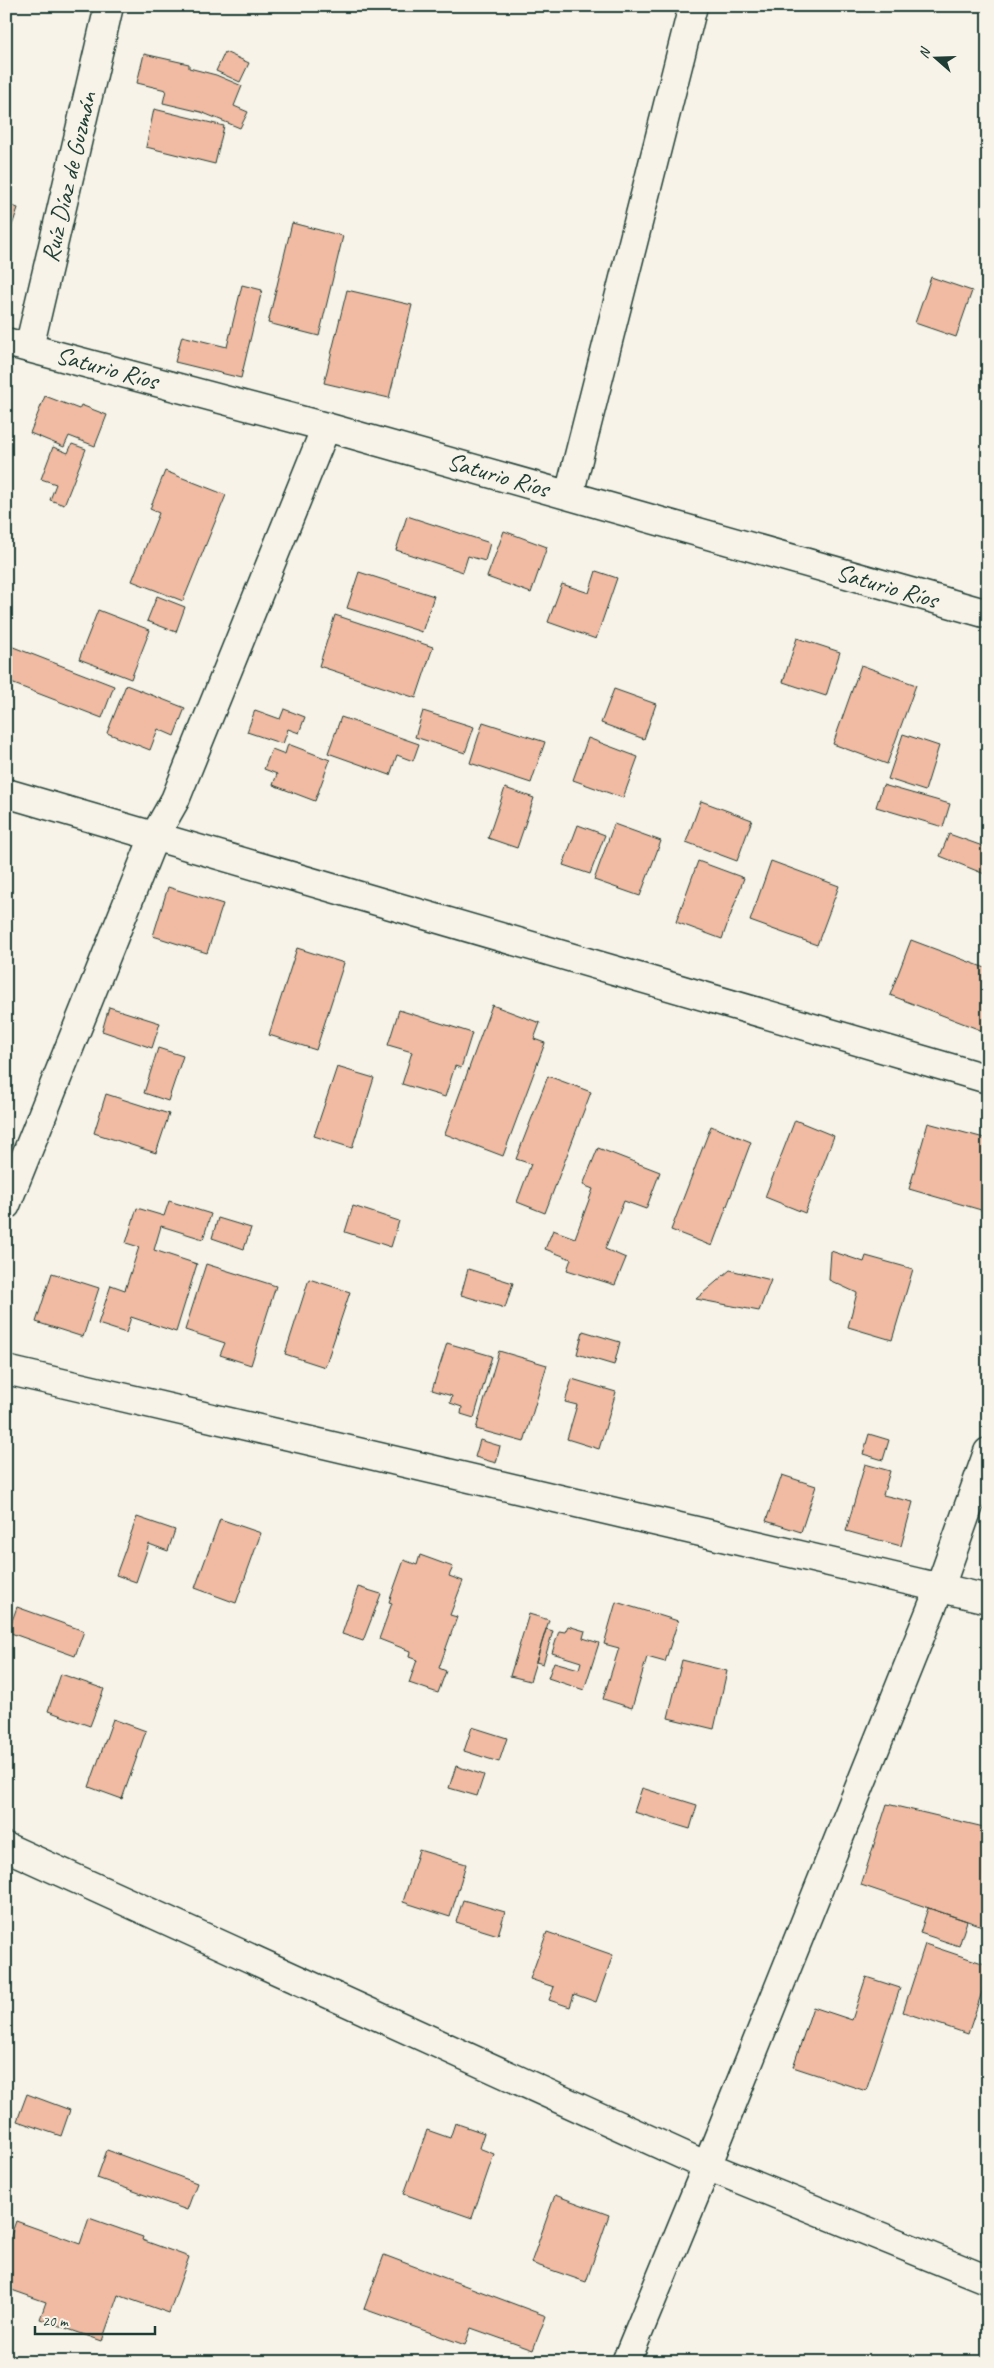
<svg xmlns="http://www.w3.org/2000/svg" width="994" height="2368" viewBox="0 0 994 2368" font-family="Caveat,sans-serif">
	<rect width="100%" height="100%" fill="#f7f3e8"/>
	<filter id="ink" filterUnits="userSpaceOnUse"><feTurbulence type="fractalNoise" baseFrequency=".02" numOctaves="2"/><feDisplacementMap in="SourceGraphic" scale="10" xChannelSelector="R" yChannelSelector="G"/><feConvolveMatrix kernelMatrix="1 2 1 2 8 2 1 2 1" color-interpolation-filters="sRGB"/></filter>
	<g filter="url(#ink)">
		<path fill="#f0bba2" stroke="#1f3d34" d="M225,52l24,11 -9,19 -24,-11z
			M144,54l45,10v4l27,7 26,11 -8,20 14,6 -8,16 -39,-16 -38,-9 3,-13 -29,-7z
			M154,109l70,17 -9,38 -69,-17z
			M6,204l12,4 -12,35z
			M292,223l51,13 -24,100 -51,-13z
			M931,277l41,14 -16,46 -41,-14z
			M242,285l20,5 -21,88 -66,-16 7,-26 45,11z
			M347,290l65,15 -23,93 -65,-15z
			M45,396l34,13 2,-4 26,10 -12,31 -26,-10 -5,11 -34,-14z
			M72,444l14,5 -22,56 -14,-5 6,-16 -15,-5 12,-32 15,6z
			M165,471l61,24 -43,106 -51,-20 27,-68 -9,-4z
			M407,516l83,27 -5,18 -17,-5 -5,16 -67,-22z
			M504,531l43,16 -16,46 -44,-16z
			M596,571l21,7 -21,61 -48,-17 14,-38 27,9z
			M359,572l75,24 -12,36 -75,-24z
			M157,596l28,11 -9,25 -29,-11z
			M98,610l52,20 -19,49 -52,-20z
			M335,615l98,32 -17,51 -97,-32z
			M797,638l43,14 -14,44 -43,-14z
			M8,645l106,41 -12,32 -96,-37v-31z
			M861,665l55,20 -29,79 -54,-20z
			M126,685l59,23 -11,28 -16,-7 -8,21 -43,-17z
			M614,689l42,15 -12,35 -43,-16z
			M284,709l21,8 -6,16 -11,-4 -5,15 -36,-12 8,-22 25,9z
			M423,711l51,16 -9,26 -50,-16z
			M341,717l78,27 -6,17 -16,-6 -7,20 -62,-22z
			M483,722l62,20 -14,41 -61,-20z
			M988,730v21l-7,-2z
			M903,734l36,12 -14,45 -37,-12z
			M588,738l50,19 -15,41 -50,-18z
			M288,744l42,16 -15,41 -42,-16 4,-11 -13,-5 8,-20 13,5z
			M883,785l67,19 -7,23 -67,-20z
			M505,788l29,10 -17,50 -29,-10z
			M701,801l51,19 -15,41 -51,-19z
			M614,824l47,17 -21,55 -46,-16z
			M578,825l27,10 -15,39 -27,-9z
			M949,834l39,14 -1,27 -47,-19z
			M698,861l46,17 -22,61 -46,-17z
			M771,861l68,25 -22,59 -67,-24z
			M168,887l55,17 -16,49 -54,-17z
			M911,940l77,29v49l-5,13 -93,-36z
			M297,948l47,15 -28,87 -47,-15z
			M492,1005l48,18 -6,16 11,4 -42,113 -58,-22z
			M109,1007l51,16 -8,25 -50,-17z
			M399,1010l73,23 -11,35 -6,-2 -10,31 -43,-13 10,-32 -24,-7z
			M158,1048l25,8 -15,45 -24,-8z
			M337,1067l37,11 -22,70 -38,-12z
			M548,1076l43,16 -46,121 -28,-11 14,-38 -15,-5z
			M106,1094l63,20 -13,39 -62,-20z
			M795,1120l39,16 -29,77 -40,-16z
			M928,1123l60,16v73l-79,-23z
			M711,1126l40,16 -39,104 -41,-16z
			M598,1148l62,24 -14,37 -22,-8 -19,48 21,9 -11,27 -48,-15 4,-11 -26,-10 8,-19 22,8 18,-49 -10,-4z
			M169,1201l42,13 -8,25 -42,-13 -7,24 43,14 -21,68 -45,-15 -5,16 -28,-9 13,-39 14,5 14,-43 -13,-4 11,-35 27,8z
			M353,1206l46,15 -8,26 -46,-15z
			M218,1218l33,10 -7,21 -32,-11z
			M831,1251l33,11 2,-6 47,13 -21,71 -44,-13 9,-34 -28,-13z
			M206,1264l70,22 -25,79 -31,-10 5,-12 -40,-13z
			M468,1269l45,14 -8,25 -44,-13z
			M730,1270l41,10 -12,31 -63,-12z
			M52,1273l47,15 -16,49 -47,-15z
			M309,1279l41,13 -25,75 -40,-13z
			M583,1331l37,11 -6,23 -37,-11z
			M447,1343l45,13 -18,62 -13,-4 1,-7 -12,-4 2,-7 -20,-6z
			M499,1351l48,14 -23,77 -48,-13z
			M572,1379l44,13 -17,57 -32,-10 10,-34 -12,-3z
			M869,1434l20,6 -6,20 -20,-6z
			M480,1440l20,6 -4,17 -21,-6z
			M865,1464l25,7 -7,24 30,7 -12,44 -55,-15z
			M782,1475l34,11 -15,46 -35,-11z
			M137,1517l38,13 -7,21 -19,-7 -13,38 -20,-7z
			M220,1519l41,14 -25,70 -41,-15z
			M420,1555l33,12 -4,9 14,5 -13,34 7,2 -18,51 7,3 -8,22 -29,-10 8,-23 -8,-3 1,-6 -31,-12 13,-36 -3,-1 15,-42 13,5z
			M358,1587l23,7 -18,47 -21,-7z
			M616,1602l62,19 -13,41 -18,-5 -15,51 -29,-9 16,-51 -15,-4z
			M17,1607l67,24 -9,25 -67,-24z
			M529,1614l20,6 -19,61 -20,-5z
			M568,1626l17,5 -2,7 16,5 -15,47 -36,-12 6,-16 25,7 2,-7 -29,-9 7,-22 6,1z
			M546,1629l7,2 -10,33 -7,-2z
			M682,1660l45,11 -13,58 -46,-11z
			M61,1674l43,15 -14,37 -42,-15z
			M113,1719l33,12 -24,68 -33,-12z
			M472,1727l35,11 -8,24 -35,-11z
			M456,1766l28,9 -7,21 -28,-8z
			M642,1788l55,17 -7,24 -56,-17z
			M887,1804l101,24v100l-127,-43z
			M419,1850l47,14 -16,53 -47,-15z
			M463,1900l42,12 -7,23 -42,-13z
			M928,1908l39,13 -8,25 -39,-13z
			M547,1932l66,23 -17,47 -22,-8 -4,13 -21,-7 5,-13 -24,-8z
			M925,1944l63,21v9l-20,60 -65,-22z
			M866,1977l34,11 -34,103 -73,-24 20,-60 39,13z
			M27,2094l43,16 -9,26 -44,-15z
			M455,2123l29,10 -5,15 15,6 -22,64 -68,-24 23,-64 23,8z
			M107,2150l90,33 -10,27 -90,-32z
			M555,2195l54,20 -23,67 -55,-19z
			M89,2218l54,19 -1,3 47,17 -20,56 -51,-18 -16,46 -62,-22 6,-17 -40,-14v-39l10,-28 64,23z
			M384,2255l162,61 -13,34 -62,-22 -6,17 -101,-36z"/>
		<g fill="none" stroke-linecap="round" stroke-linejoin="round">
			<g stroke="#1f3d34" stroke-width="31">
				<path id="minor" d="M6,342l320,85 662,187
					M29,348l80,-342
					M569,495l124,-489
					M6,793l982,286
					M6,1205l148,-368 21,-37 151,-373
					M6,1370l982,229
					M6,1847l701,319 281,114
					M626,2362l81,-196 233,-579 48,-135"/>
			</g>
			<use href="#minor" stroke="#f7f3e8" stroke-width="28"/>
		</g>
	</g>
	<g text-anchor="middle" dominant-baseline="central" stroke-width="4.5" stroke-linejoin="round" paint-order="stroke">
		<g font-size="25" fill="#1f3d34" stroke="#f7f3e8">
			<text transform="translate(69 177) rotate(-77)">Ruíz Díaz de Guzmán</text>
			<text transform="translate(107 368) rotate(15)">Saturio Ríos</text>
			<text transform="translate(498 475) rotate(16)">Saturio Ríos</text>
			<text transform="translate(887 586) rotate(16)">Saturio Ríos</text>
		</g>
	</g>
	<rect width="994" height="2368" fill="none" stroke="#f7f3e8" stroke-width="25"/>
	<rect x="12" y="12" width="969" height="2343" fill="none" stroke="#1f3d34" stroke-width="2" filter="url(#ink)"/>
	<g transform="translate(936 58) rotate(290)" stroke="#f7f3e8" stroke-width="4" paint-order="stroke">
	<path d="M0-4L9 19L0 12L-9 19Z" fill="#1f3d34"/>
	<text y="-8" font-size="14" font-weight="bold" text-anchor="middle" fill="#1f3d34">N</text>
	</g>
	<path d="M35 2326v8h120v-8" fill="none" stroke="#1f3d34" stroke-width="2.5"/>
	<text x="42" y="2326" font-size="15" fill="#1f3d34" stroke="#f7f3e8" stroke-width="4" paint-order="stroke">20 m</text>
</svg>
